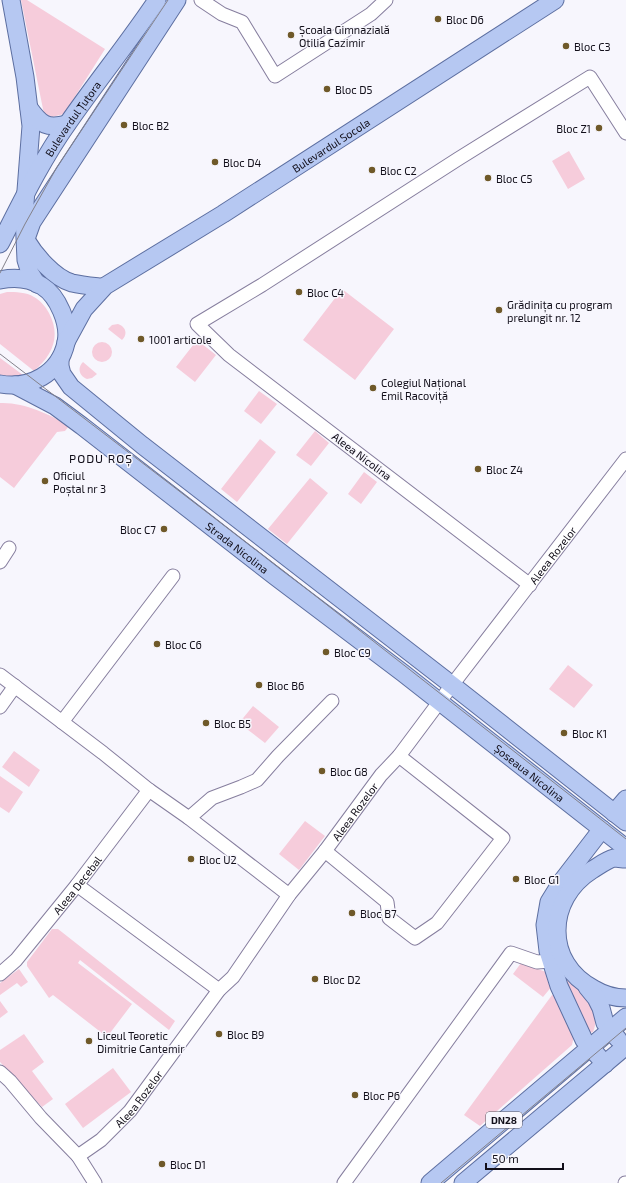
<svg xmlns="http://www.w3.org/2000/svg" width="626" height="1183" viewBox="0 0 626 1183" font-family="'Exo 2',sans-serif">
	<rect width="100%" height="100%" fill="#f7f6fd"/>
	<path fill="#f6ccdb" d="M21,0h6l78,49 -41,65 -12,3 -8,-3z
		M569,151l16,28 -17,10 -16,-28z
		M342,289l52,40 -39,51 -52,-40z
		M7,292c9,0 19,0 27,5 7,4 11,9 15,16 12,23 4,42 -15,58l-34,-27v-50z
		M118,324c8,3 10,10 4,16l-14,-11 4,-4z
		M197,340l19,15 -21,27 -19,-15z
		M92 352a10 10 0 1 1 20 0a10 10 0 1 1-20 0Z
		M0,358l23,17 -8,2 -15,-2z
		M83,362l14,12 -5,4 -5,1c-8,-3 -10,-11 -4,-17z
		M259,391l18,13 -16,20 -17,-13z
		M0,403c24,-1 49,11 69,23l-4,5 -8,1 -43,56 -14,-11z
		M315,431l14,12 -18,23 -15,-11z
		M260,439l16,13 -39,50 -16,-13z
		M364,472l13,10 -16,22 -13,-10z
		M310,478l18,15 -41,51 -19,-15z
		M568,665l25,20 -19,23 -25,-19z
		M253,706l26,21 -14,16 -26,-20z
		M14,751l26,19 -11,17 -27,-20z
		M0,776l23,16 -14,21 -9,-6z
		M305,821l20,15 -26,34 -20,-16z
		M52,929h6l117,92 -6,9 -89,-70 -2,3 54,41 -25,33 -54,-42 -4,3 -22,-32v-4z
		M521,963l25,9 7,13 -10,12 -30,-23z
		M19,969l9,13 -7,5 -4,-4 -17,12v-12z
		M565,978c15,13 38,31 28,54l-4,1 -5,-3z
		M552,995l6,1 16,40 -2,9 -92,81 -16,-11z
		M0,1001l8,11 -8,6z
		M24,1034l20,28 -12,9 21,28 -11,8 -42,-45v-12z
		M113,1068l18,24 -48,36 -18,-24z"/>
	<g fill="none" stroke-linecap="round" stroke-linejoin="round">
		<g stroke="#867e9e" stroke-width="15">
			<g id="minor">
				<path d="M201,0l21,14 20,8 33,54 96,-62 15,-14"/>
				<path d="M0,562l9,-14"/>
				<path d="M530,585l-301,-230 -32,-31 65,-39 196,-126 132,-82 36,56"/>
				<path d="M0,675l103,78 46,37 40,28 100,77"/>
				<path d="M0,707l15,-21"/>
				<path d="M62,722l111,-146"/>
				<path d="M189,818l23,-20 29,-11 16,-7 21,-24 54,-55"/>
				<path d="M325,851l62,51 2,16 26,20 22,-15 66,-85 -104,-82"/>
				<path d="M77,885l142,105"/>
				<path id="s1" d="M0,974l16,-14 61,-75 72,-95"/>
				<path d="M0,1072l10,9 31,37 37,38 17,27"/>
				<path id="s2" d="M78,1156l23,-16 29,-29 89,-121 14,-13 56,-82 36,-44 56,-76 18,-19 53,-71 174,-226"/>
				<path d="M344,1183l167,-230 26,9 14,-1"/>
				<path d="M625,1183h1"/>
			</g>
		</g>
		<g stroke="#5d6fa1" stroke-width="19">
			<g id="major">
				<path d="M11,0l14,77 6,49 -7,90 2,44 4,13 7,11"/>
				<path d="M29,108c12,17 18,21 38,16"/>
				<path d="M27,236l5,-14 145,-222"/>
				<path d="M26,240c9,15 28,38 46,43 9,2 19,3 28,4"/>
				<path id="s3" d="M0,244c21,-41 41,-83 68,-121 29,-42 61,-81 89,-123"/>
				<path d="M0,280c14,-3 29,-2 42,6 16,10 28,38 24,57 -7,31 -36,46 -66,41"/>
				<path id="s4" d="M66,342l18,-33 21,-23 118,-72 332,-214"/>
				<path d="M60,359v7l2,8 9,13 71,58 310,240 174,137"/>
				<path id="s5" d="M15,385l40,21 27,20 194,151 127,96 223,175"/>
				<path d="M614,813l12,-14"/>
				<path d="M602,829l-40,52 -13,21 -4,23 3,26 11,35 25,54 21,24"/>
				<path d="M626,859c-4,0 -9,-1 -12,-1 -8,2 -15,8 -22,12 -46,29 -48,93 2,119 10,6 20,9 32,9"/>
				<path d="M587,987l9,11 5,10 4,15 13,16"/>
				<path d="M430,1183l196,-166"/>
				<path d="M463,1183l163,-137"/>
			</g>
		</g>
		<use href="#minor" stroke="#fff" stroke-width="13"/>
		<use href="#major" stroke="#b6c8f2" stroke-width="17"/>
		<path stroke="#83818a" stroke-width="1" d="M0,273l25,-49 32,-57 111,-167
			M0,354l285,218 341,267
			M441,1183l185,-155"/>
	</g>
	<g fill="#6f5929" stroke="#f7f6fd" stroke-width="1.5">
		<circle cx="438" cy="19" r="4"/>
		<circle cx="291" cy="35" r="4"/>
		<circle cx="566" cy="46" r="4"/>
		<circle cx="327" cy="89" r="4"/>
		<circle cx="124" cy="125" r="4"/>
		<circle cx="599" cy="128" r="4"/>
		<circle cx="215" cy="162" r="4"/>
		<circle cx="372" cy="170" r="4"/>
		<circle cx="488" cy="178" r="4"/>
		<circle cx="299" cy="292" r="4"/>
		<circle cx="499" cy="310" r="4"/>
		<circle cx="141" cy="339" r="4"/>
		<circle cx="373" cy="388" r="4"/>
		<circle cx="478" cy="469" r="4"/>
		<circle cx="45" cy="481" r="4"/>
		<circle cx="164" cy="529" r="4"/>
		<circle cx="157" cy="644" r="4"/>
		<circle cx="326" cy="652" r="4"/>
		<circle cx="259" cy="685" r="4"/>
		<circle cx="206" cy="723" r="4"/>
		<circle cx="564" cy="733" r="4"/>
		<circle cx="322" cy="771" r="4"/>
		<circle cx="191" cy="859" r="4"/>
		<circle cx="516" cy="879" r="4"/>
		<circle cx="352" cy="913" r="4"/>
		<circle cx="315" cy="979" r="4"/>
		<circle cx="219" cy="1034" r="4"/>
		<circle cx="89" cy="1041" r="4"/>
		<circle cx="355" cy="1095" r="4"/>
		<circle cx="162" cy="1164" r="4"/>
	</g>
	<g text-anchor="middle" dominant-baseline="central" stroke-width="3" stroke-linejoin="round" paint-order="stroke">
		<rect fill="#f7f6fd" stroke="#57545e" stroke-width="1" x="486" y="1112" width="36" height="16" rx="3"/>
		<g font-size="10" font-weight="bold" fill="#120f1a">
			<text x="504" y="1120">DN28</text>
		</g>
		<g font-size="11" fill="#120f1a" stroke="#f7f6fd" text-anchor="start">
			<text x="446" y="19">Bloc D6</text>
			<text x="299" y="29">Școala Gimnazială<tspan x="299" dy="13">Otilia Cazimir</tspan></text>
			<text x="574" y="46">Bloc C3</text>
			<text x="335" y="89">Bloc D5</text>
			<text x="132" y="125">Bloc B2</text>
			<text x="591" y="128" text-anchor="end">Bloc Z1</text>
			<text x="223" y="162">Bloc D4</text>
			<text x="380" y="170">Bloc C2</text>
			<text x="496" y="178">Bloc C5</text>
			<text x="307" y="292">Bloc C4</text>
			<text x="507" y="304">Grădinița cu program<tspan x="507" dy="13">prelungit nr. 12</tspan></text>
			<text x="149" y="339">1001 articole</text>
			<text x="381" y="382">Colegiul Național<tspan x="381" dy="13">Emil Racoviță</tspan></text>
			<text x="486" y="469">Bloc Z4</text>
			<text x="53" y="475">Oficiul<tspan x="53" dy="13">Poștal nr 3</tspan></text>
			<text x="156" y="529" text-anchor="end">Bloc C7</text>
			<text x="165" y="644">Bloc C6</text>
			<text x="334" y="652">Bloc C9</text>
			<text x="267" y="685">Bloc B6</text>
			<text x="214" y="723">Bloc B5</text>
			<text x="572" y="733">Bloc K1</text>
			<text x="330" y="771">Bloc G8</text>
			<text x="199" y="859">Bloc U2</text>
			<text x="524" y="879">Bloc G1</text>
			<text x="360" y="913">Bloc B7</text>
			<text x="323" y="979">Bloc D2</text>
			<text x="227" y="1034">Bloc B9</text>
			<text x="97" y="1035">Liceul Teoretic<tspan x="97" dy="13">Dimitrie Cantemir</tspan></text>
			<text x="363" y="1095">Bloc P6</text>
			<text x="170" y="1164">Bloc D1</text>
		</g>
		<g font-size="11" fill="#120f1a" stroke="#f7f6fd">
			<text stroke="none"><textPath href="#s3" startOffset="145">Bulevardul Țuțora</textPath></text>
			<text stroke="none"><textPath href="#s4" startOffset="335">Bulevardul Socola</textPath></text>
			<text transform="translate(362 456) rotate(37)">Aleea Nicolina</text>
			<text stroke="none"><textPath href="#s5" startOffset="276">Strada Nicolina</textPath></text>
			<text stroke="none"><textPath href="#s2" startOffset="768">Aleea Rozelor</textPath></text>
			<text stroke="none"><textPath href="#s5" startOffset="645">Șoseaua Nicolina</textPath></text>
			<text stroke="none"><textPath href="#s2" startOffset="444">Aleea Rozelor</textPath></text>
			<text stroke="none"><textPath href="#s1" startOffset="118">Aleea Decebal</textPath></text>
			<text stroke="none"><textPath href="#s2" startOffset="84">Aleea Rozelor</textPath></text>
		</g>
		<g font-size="12" letter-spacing="1" fill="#120f1a" stroke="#f7f6fd">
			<text x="101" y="458">PODU ROȘ</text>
		</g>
	</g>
	<path d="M486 1163v6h77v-6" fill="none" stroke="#120f1a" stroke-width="2"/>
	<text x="492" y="1163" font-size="12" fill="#120f1a" stroke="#f7f6fd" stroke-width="3" paint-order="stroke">50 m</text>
</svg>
